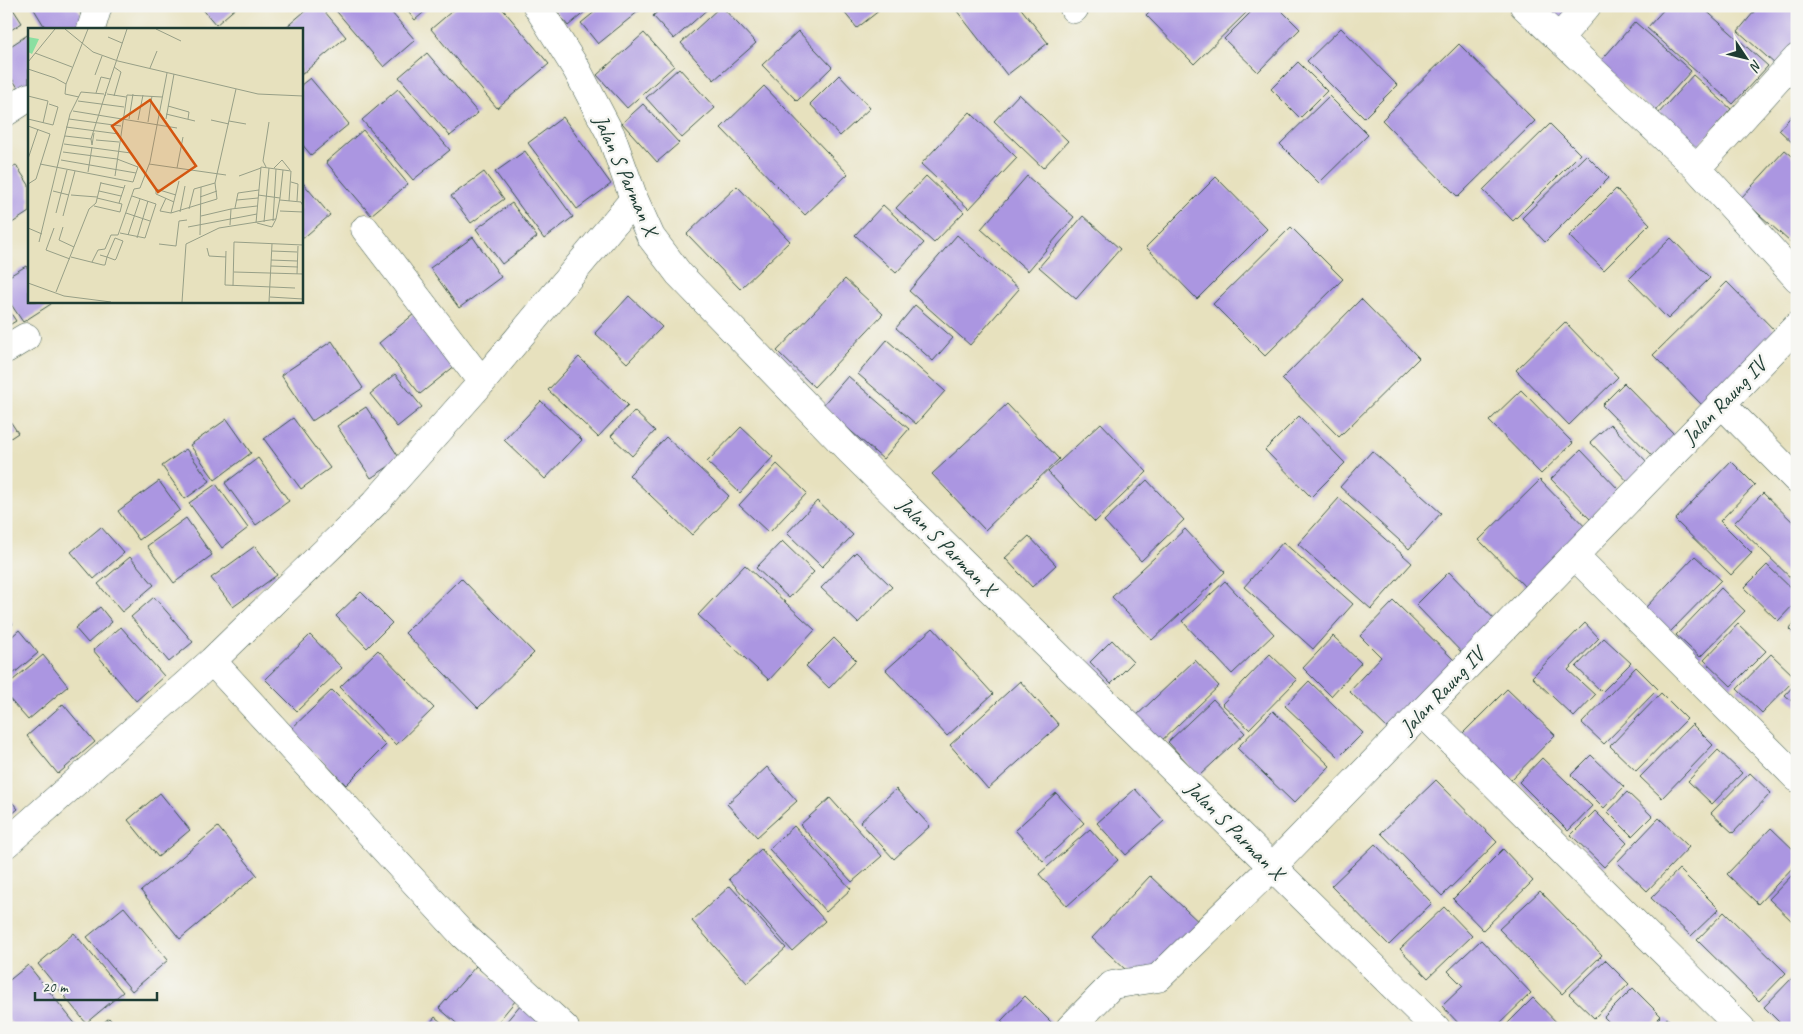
<svg xmlns="http://www.w3.org/2000/svg" width="1803" height="1034" viewBox="0 0 1803 1034" font-family="Caveat,sans-serif">
	<rect width="100%" height="100%" fill="#f6f6f2"/>
	<filter id="ink" filterUnits="userSpaceOnUse"><feTurbulence type="fractalNoise" baseFrequency=".02" numOctaves="2"/><feDisplacementMap in="SourceGraphic" scale="10" xChannelSelector="R" yChannelSelector="G"/><feConvolveMatrix kernelMatrix="1 2 1 2 8 2 1 2 1" color-interpolation-filters="sRGB"/></filter>
	<filter id="wash" filterUnits="userSpaceOnUse"><feTurbulence type="fractalNoise" baseFrequency=".0096" numOctaves="4" result="noise"/><feDisplacementMap in="SourceGraphic" scale="20" xChannelSelector="R" yChannelSelector="G"/><feGaussianBlur stdDeviation="1.12" result="paint"/><feColorMatrix in="noise" values="0 0 0 0 0 0 0 0 0 0 0 0 0 0 0 0 0 1.4 0 .05"/><feComposite in="paint" operator="in"/></filter>
	<g filter="url(#wash)">
		<rect width="100%" height="100%" fill="#e7e1be"/>
		<g id="blocks">
			<path fill="#ab96e1" d="M6,6h5l11,17 -16,10z
				M32,6h44l11,18 -7,5h-34z
				M200,6h38l-22,19z
				M311,6h9l26,31 -45,38v-46h-17z
				M332,6h54l29,34 -31,27z
				M403,6h28l-16,14z
				M458,6h42l49,58 -52,44 -66,-79z
				M552,6h40l-24,20z
				M602,6h43l-47,38 -17,-21z
				M664,6h47l-37,33 -21,-23z
				M721,6l35,37 -42,37 -33,-37z
				M839,6h46l-28,22z
				M953,6h66l29,37 -41,32z
				M1155,6h94l2,2 -57,56 -48,-49z
				M1257,6h20l23,23 -42,43 -34,-33z
				M1531,6h46l-20,23z
				M1667,6h34l67,60 -35,38 -86,-76z
				M1759,6h38v35l-21,24 -38,-34z
				M1635,22l56,49 -37,41 -55,-49z
				M1341,28l56,57 -33,33 -57,-57z
				M798,31l34,36 -35,34 -35,-36z
				M644,33l30,33 -47,42 -30,-33z
				M29,34v57l-6,4 -17,-25v-21z
				M1459,44l76,77 -77,76 -76,-77z
				M427,53l51,60 -28,23 -51,-59z
				M1298,62l29,29 -27,27 -29,-29z
				M679,68l36,40 -33,30 -36,-40z
				M839,75l31,33 -30,28 -30,-32z
				M1693,75l38,34 -35,40 -38,-35z
				M310,78l39,46 -38,31 -10,-12v-58z
				M764,86l84,88 -43,41 -84,-87z
				M398,89l52,61 -37,30 -51,-60z
				M1019,94l49,47 -25,27 -49,-47z
				M1329,96l39,39 -49,48 -39,-39z
				M643,104l36,39 -22,19 -35,-39z
				M1797,110v37l-18,-17z
				M970,112l47,46 -48,51 -48,-45z
				M563,117l48,67 -34,25 -49,-66z
				M1550,124l30,30 -67,67 -30,-31z
				M363,130l45,54 -37,31 -45,-53z
				M1785,150l12,10v74l-7,8 -49,-44z
				M525,151l48,66 -29,22 -49,-67z
				M1586,155l23,23 -64,64 -23,-24z
				M16,165l13,20v27l-20,13 -3,-4v-50z
				M484,172l20,27 -33,24 -20,-27z
				M926,176l38,36 -30,31 -38,-35z
				M1027,176l47,41 -46,54 -47,-42z
				M1216,177l51,52 -70,70 -51,-52z
				M303,183l27,32 -29,25v-55z
				M737,186l53,55 -50,48 -53,-55z
				M1616,189l34,35 -46,46 -35,-34z
				M512,203l25,34 -35,27 -26,-35z
				M883,205l41,38 -28,30 -41,-38z
				M1083,216l37,33 -44,50 -37,-32z
				M1291,227l52,52 -78,77 -52,-52z
				M957,235l62,54 -49,56 -61,-54z
				M473,237l28,40 -42,31 -29,-40z
				M1671,238l39,40 -42,41 -39,-40z
				M26,266l3,4v31h20l2,3 -28,18 -17,-25v-19z
				M845,279l38,35 -69,73 -37,-36z
				M1727,282l54,55 -74,73 -54,-55z
				M629,296l33,31 -35,36 -32,-30z
				M1361,299l58,59 -80,79 -57,-58z
				M915,305l38,33 -20,23 -37,-33z
				M6,306l10,15 -10,6z
				M414,314l42,51 -36,29 -41,-51z
				M1565,322l53,55 -49,48 -53,-55z
				M887,340l58,51 -29,33 -58,-50z
				M332,341l31,47 -51,33 -31,-46z
				M579,357l49,48 -30,32 -50,-47z
				M395,374l27,33 -25,20 -27,-33z
				M848,376l61,53 -26,30 -61,-53z
				M1624,383l56,57 -22,22 -56,-57z
				M1521,390l52,53 -32,31 -52,-53z
				M541,401l41,39 -37,39 -41,-39z
				M1007,404l52,55 -74,71 -53,-56z
				M366,407l34,52 -29,19 -34,-52z
				M634,411l21,20 -23,25 -21,-20z
				M6,415l12,18 -12,8z
				M1299,416l46,47 -34,34 -46,-47z
				M293,418l37,50 -29,21 -37,-50z
				M227,419l24,34 -36,27 -25,-35z
				M1101,423l46,49 -52,50 -47,-50z
				M1610,424l44,45 -20,19 -44,-46z
				M741,427l32,30 -33,36 -33,-31z
				M666,437l63,59 -37,39 -63,-60z
				M186,449l24,32 -25,18 -23,-33z
				M1581,450l38,40 -29,29 -39,-40z
				M1372,451l69,62 -32,36 -69,-62z
				M258,458l31,43 -33,24 -31,-42z
				M1731,461l24,24 -35,36 32,32 -21,22 -56,-55z
				M777,464l30,29 -38,40 -30,-28z
				M1147,480l37,40 -43,41 -37,-40z
				M1540,480l51,53 -61,59 -51,-52z
				M159,481l21,29 -41,30 -21,-29z
				M216,484l32,44 -26,20 -33,-45z
				M1763,493l34,33v58l-63,-61z
				M1339,498l73,65 -41,46 -73,-65z
				M817,501l36,34 -31,32 -35,-34z
				M186,518l26,37 -38,28 -27,-37z
				M101,527l23,26 -30,26 -23,-27z
				M1185,529l40,43 -73,68 -40,-43z
				M1029,536l27,29 -24,22 -27,-29z
				M782,541l32,31 -25,26 -33,-30z
				M1283,542l70,62 -40,45 -69,-62z
				M255,546l22,29 -44,32 -22,-29z
				M856,552l36,35 -34,36 -37,-35z
				M1695,556l26,24 -52,53 -25,-24z
				M130,557l24,28 -32,27 -24,-28z
				M745,565l70,65 -46,50 -71,-65z
				M1767,565l30,29v7l-19,20 -34,-33z
				M1449,572l49,51 -33,33 -49,-51z
				M461,578l73,75 -56,55 -73,-75z
				M1225,581l49,53 -42,40 -50,-53z
				M1721,588l24,23 -45,46 -24,-22z
				M361,592l31,31 -25,25 -31,-32z
				M154,597l39,45 -24,20 -38,-45z
				M1394,601l64,63 -66,69 -43,-42 32,-34 -21,-21z
				M100,607l12,15 -24,21 -13,-15z
				M6,616l7,8 -7,6z
				M1797,620v17l-8,-8z
				M1585,623l14,15 -31,32 27,25 -21,22 -42,-40z
				M1738,624l28,27 -35,35 -27,-26z
				M121,627l43,49 -28,25 -43,-51z
				M933,628l60,66 -46,42 -61,-66z
				M19,630l19,23 -32,27v-38z
				M310,635l32,33 -45,43 -32,-32z
				M1333,636l28,27 -30,33 -28,-28z
				M834,638l22,22 -27,28 -23,-22z
				M1604,638l27,25 -29,29 -26,-25z
				M1112,640l21,22 -22,22 -21,-22z
				M378,650l56,58 -38,37 -56,-58z
				M1270,654l27,26 -48,49 -27,-25z
				M1771,654l25,24 -34,35 -25,-24z
				M43,655l25,31 -40,34 -22,-25v-9z
				M1195,660l24,26 -61,58 -24,-26z
				M1636,667l22,22 -54,55 -22,-21z
				M1020,681l39,44 -71,64 -38,-44z
				M1309,681l54,52 -24,24 -54,-51z
				M1797,682v24l-12,-11z
				M1507,689l48,46 -48,49 -48,-47z
				M332,690l54,55 -40,40 -55,-56z
				M1661,693l26,26 -51,52 -26,-25z
				M1213,699l32,34 -46,43 -31,-34z
				M63,704l32,38 -37,32 -31,-38z
				M1273,711l57,55 -36,37 -57,-55z
				M1692,724l21,21 -51,53 -22,-21z
				M1718,750l24,23 -30,31 -24,-23z
				M1591,755l33,32 -20,21 -33,-33z
				M1542,758l50,48 -24,25 -49,-49z
				M767,767l30,34 -40,36 -30,-33z
				M1750,773l21,20 -38,40 -22,-20z
				M1436,780l61,62 -55,54 -61,-63z
				M896,789l34,37 -36,33 -34,-37z
				M1135,789l29,32 -38,34 -29,-32z
				M1627,792l25,24 -20,20 -24,-24z
				M160,793l30,37 -32,27 -30,-37z
				M1056,793l28,30 -41,38 -28,-31z
				M6,795l12,14 -12,10z
				M830,798l52,58 -30,26 -52,-57z
				M1595,811l32,32 -23,24 -33,-32z
				M1659,818l30,29 -42,44 -30,-29z
				M794,826l57,63 -25,23 -57,-63z
				M218,827l39,48 -77,64 -39,-48z
				M1771,828l26,25v10l-39,41 -31,-30z
				M1090,829l28,31 -51,46 -28,-32z
				M1375,844l57,59 -43,42 -58,-59z
				M761,849l64,72 -33,30 -63,-72z
				M1503,849l30,32 -50,49 -30,-31z
				M1679,869l40,40 -28,27 -40,-38z
				M1797,870v50l-3,3 -25,-24z
				M1150,876l53,50 -58,62 -53,-50z
				M730,886l56,62 -39,35 -55,-62z
				M1540,891l62,64 -40,39 -63,-65z
				M124,907l44,53 -36,31 -45,-54z
				M1444,907l28,29 -44,42 -28,-29z
				M1724,912l62,61 -27,28 -62,-61z
				M74,933l49,59 -37,31 -48,-59z
				M1481,940l50,53 -36,35h-32l-21,-22 21,-20 -15,-15z
				M1605,960l24,24 -35,34 -25,-24z
				M28,965l49,61 -2,2h-60l-9,-11v-34z
				M476,966l40,34 -23,28h-31l-23,-20z
				M1793,977l4,4v42l-5,5h-7l-21,-21z
				M1633,988l28,28 -12,12h-34l-11,-11z
				M1025,996l32,32h-49l-7,-7z
				M1533,998l29,30h-59z
				M521,1004l28,24h-48z
				M435,1017l13,11h-22z
				M109,1018l8,10h-20z
				M1667,1018l9,10h-19z"/>
		</g>
	</g>
	<g filter="url(#ink)">
		<use href="#blocks" fill-opacity="0" stroke="#3d5649" stroke-width="1"/>
		<g fill="none" stroke-linecap="round" stroke-linejoin="round">
			<g stroke="#3d5649" stroke-width="29">
				<path id="street" d="M537,6l40,64 34,65 23,64 17,38 28,37 171,177 586,577
					M1524,6l173,162 100,110
					M1074,9l2,-3
					M91,29l7,-23
					M1559,38l28,-32
					M6,112l23,-15
					M1697,168l100,-110
					M365,229l117,153
					M6,349l20,-12
					M1722,404l75,76
					M1574,555l223,223
					M212,661l251,274 102,93
					M1422,712l319,316
					M6,844l206,-183 162,-157 108,-122 152,-183
					M1070,1028l42,-43 46,-7 115,-112 524,-540"/>
			</g>
			<use href="#street" stroke="#fff" stroke-width="28"/>
		</g>
	</g>
	<g text-anchor="middle" dominant-baseline="central" stroke-width="5" stroke-linejoin="round" paint-order="stroke">
		<g font-size="21" fill="#1f3d34" stroke="#f6f6f2">
			<text transform="translate(626 175) rotate(66)">Jalan S Parman X</text>
			<text transform="translate(1724 401) rotate(-46)">Jalan Raung IV</text>
			<text transform="translate(947 546) rotate(45)">Jalan S Parman X</text>
			<text transform="translate(1442 691) rotate(-46)">Jalan Raung IV</text>
			<text transform="translate(1235 830) rotate(45)">Jalan S Parman X</text>
		</g>
	</g>
	<g transform="translate(28 28)">
		<rect width="275" height="275" fill="#e7e1be"/>
		<path d="M0,9l11,2 -7,15 -4,-2z" fill="#8adfa1"/>
		<path fill="none" stroke="#979f87" stroke-width="1" d="M37,1l28,23 25,9 140,33 45,2M128,1l25,12M80,9l14,6M7,25l37,14M0,34l27,-33M86,39l7,5 -7,24M122,40l7,-17M0,41l27,9 11,6 -1,10 14,3M67,47l7,-19M38,56l22,-55M78,64l21,-63M68,65l5,-16 9,2M79,66l19,3M0,68l20,5 -5,22M50,73l46,6M140,78l21,6 -1,7M45,83l104,17M138,86l29,7M0,91l25,6 5,-18 -9,-3M41,91l52,7M101,91l4,-25M138,91l8,-45M110,92l5,-25M183,92l18,4M201,93l17,3M120,94l4,-26M0,98l22,8 -14,45 -8,5M38,99l53,7M66,105l-2,12 -1,-6 15,-47 -1,4M37,108l26,3M68,112l23,2M36,116l67,9M0,131l10,-30M33,132l75,13M12,136l93,18 5,-15 -21,-8 -54,-7M121,136l77,11M238,139l-3,-6 6,-39M149,140l6,-31M246,140l8,-8 8,10M60,144l4,-25M87,148l12,-81 35,2M211,148l22,-8M263,154l7,2 -1,17M73,155l23,5M25,163l16,4M71,163l22,5M43,167l26,2M172,169l17,-6M138,170l-6,13 11,2 46,-14 -2,-16 21,-94M252,170l3,-28M209,172l21,-2M252,172l21,2 2,4M146,174l-18,-8v-5l20,6M91,175l6,-18M66,178l26,6 2,-8 -25,-6M207,180l3,-15 21,-3M161,181l5,-20 21,-6M252,183l23,1M152,184l5,-26M28,185l11,-43M98,185l24,8M143,185l8,-32M35,188l12,-45M173,188l30,-7M245,193l3,-52M236,194l5,-54M228,195l5,-56 30,4 -2,30M229,195l15,4 4,-8M202,197l1,-16 26,-3M35,199l-4,13 15,7M160,199l69,-13M0,200l14,6M26,200l-8,22 24,9M92,205l25,5 11,-34 -24,-8M100,207l12,-36M172,207l1,-48M109,210l11,-37M11,214l31,-128 11,-22 23,2M131,216l17,2 3,-25 8,-1M179,220l2,8 17,1M198,223l-1,34 70,3M244,223l25,1M43,229l32,8h2l2,-8 8,-19 8,3 -7,18 -1,1 -8,-3 -7,-2M243,232l26,1M64,234l6,-12 7,-1 6,-14h7l16,-46 6,-1 10,-26 17,-89M243,238l27,1M206,244l69,2M269,246l1,-28M0,255l36,13 47,6M205,258l1,-44 69,3M28,264l33,-83 7,-6 5,-21M242,269l33,2M154,274l4,-58 33,-16 57,-9 4,-21 -22,-3M241,274l3,-58"/>
		<path fill="#d45610" fill-opacity="0.15" stroke="#d45610" stroke-width="2.5" d="M122,72l46,66 -38,26 -46,-66z"/>
		<rect width="275" height="275" fill="none" stroke="#1f3d34" stroke-width="2.5"/>
	</g>
	<rect width="1803" height="1034" fill="none" stroke="#f6f6f2" stroke-width="25"/>
	<g transform="translate(1746 58) rotate(125)" stroke="#f6f6f2" stroke-width="4" paint-order="stroke">
	<path d="M0-4L9 19L0 12L-9 19Z" fill="#1f3d34"/>
	<text y="-8" font-size="14" font-weight="bold" text-anchor="middle" fill="#1f3d34">N</text>
	</g>
	<path d="M35 992v8h122v-8" fill="none" stroke="#1f3d34" stroke-width="2.5"/>
	<text x="42" y="992" font-size="15" fill="#1f3d34" stroke="#f6f6f2" stroke-width="4" paint-order="stroke">20 m</text>
</svg>
